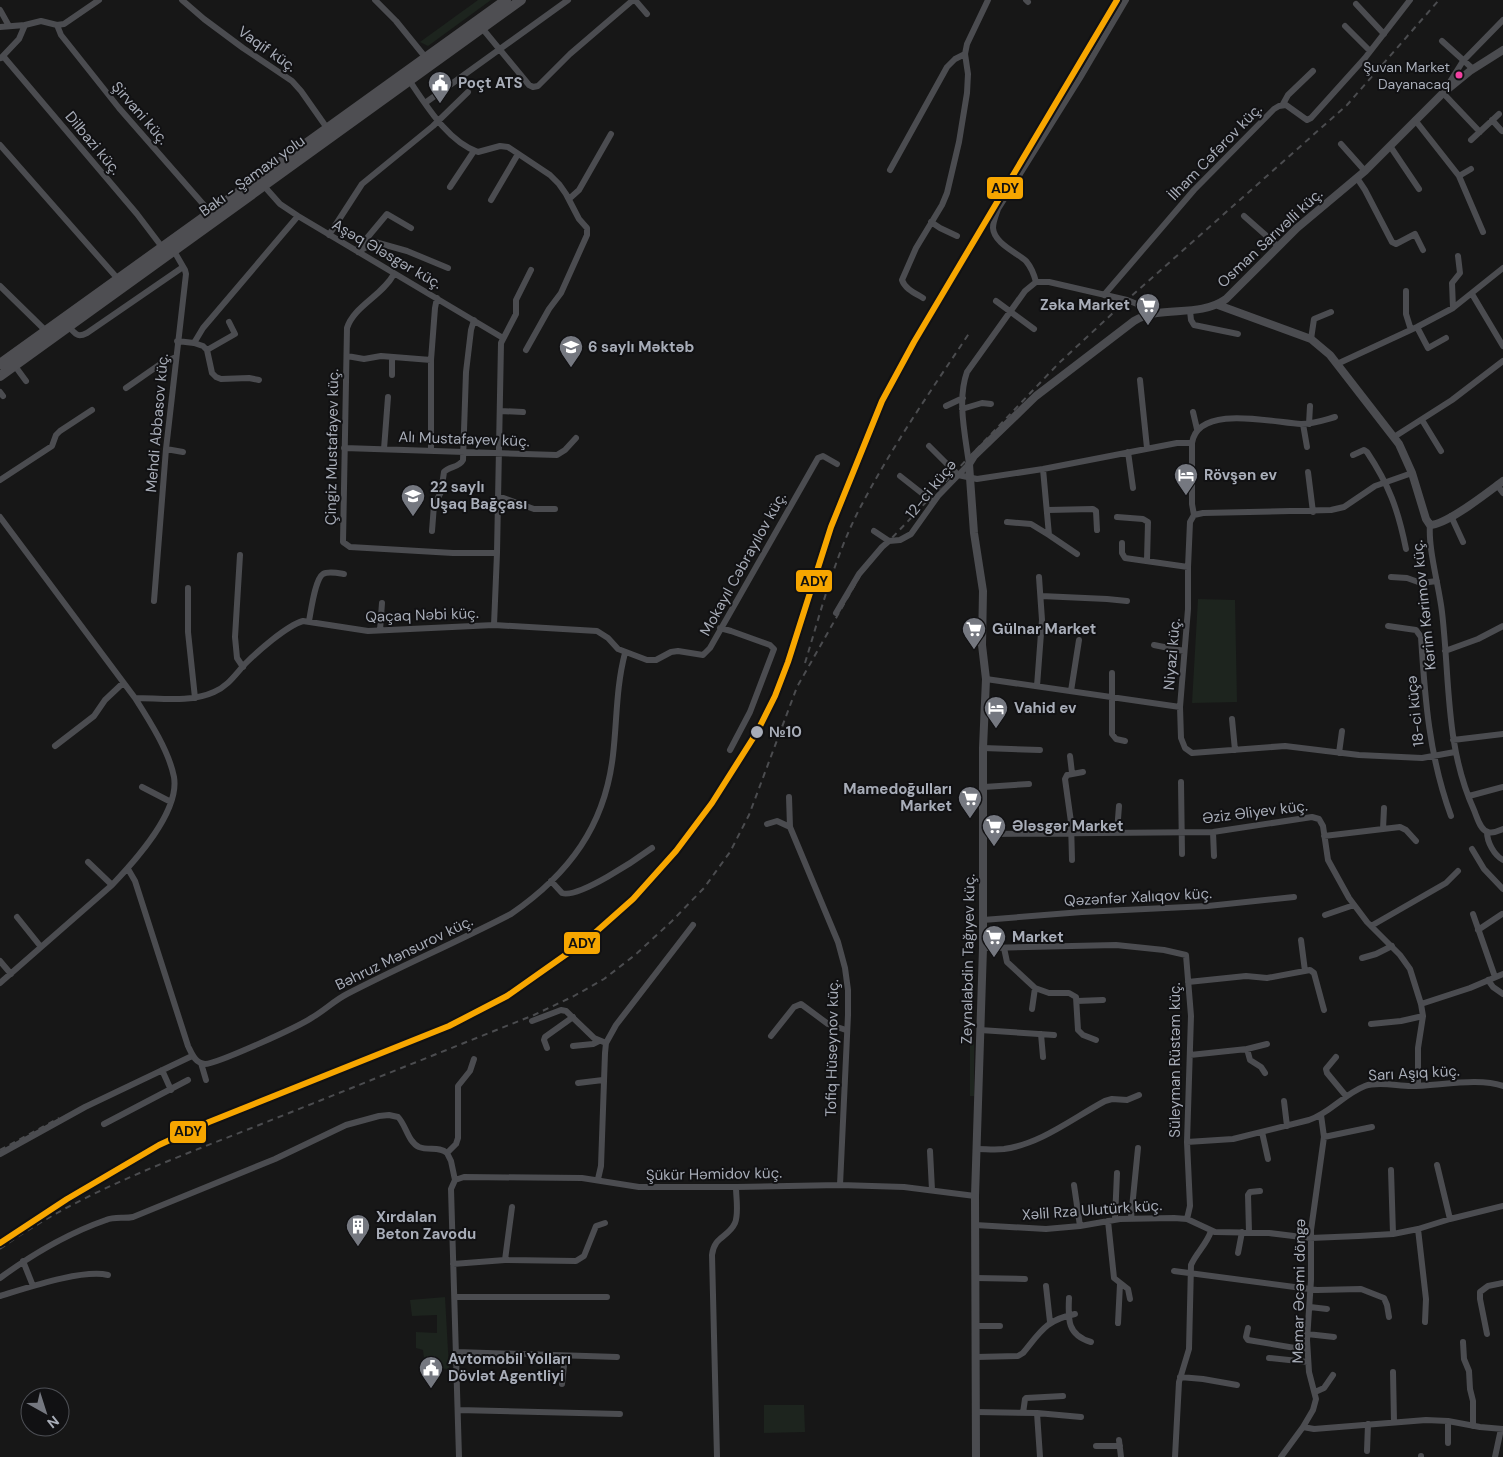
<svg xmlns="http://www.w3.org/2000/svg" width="1503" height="1457" viewBox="0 0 1503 1457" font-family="'DM Sans',sans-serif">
	<rect width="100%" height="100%" fill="#171717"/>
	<path fill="#1d241e" d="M478,0h13l-63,46 -8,-4z
		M1198,599l37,1 2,102 -45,1z
		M970,1040h4v56h-4z
		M445,1297l4,72 -24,-2 -2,-17 -7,-2v-16l21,1v-18l-25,1 -2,-16z
		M764,1405h40l1,27 -41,1z"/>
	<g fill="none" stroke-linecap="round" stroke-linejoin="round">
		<path stroke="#4b4c50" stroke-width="6" d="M182,0l22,19 39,29 49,33 9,10 26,37
			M375,0l21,21 30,37
			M635,0l12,14
			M1026,0l2,2
			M1356,4l28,30
			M0,10l9,16
			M57,25l4,10 58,73 91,104
			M1345,26l25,25
			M0,27l25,-2
			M482,28l47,57 4,2 5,-1 32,-32 63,-54
			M1442,41l31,28
			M3,56l134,158 25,33
			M1,58l18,-19 6,-14 16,-4 16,4 7,-1 35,-24
			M409,80c17,25 39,62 69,72l22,-6 8,1 42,28 9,9 7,10 13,25 8,9v7l-26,58 -12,16 -23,41
			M425,103l143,-103
			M1283,104l5,-9 25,-24
			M1415,120l44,56 24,56
			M1492,120l10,11
			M1480,132l-37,-39 20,-32 40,-41
			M1471,140l28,-26
			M1341,144l24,27
			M0,145l118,134
			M1390,146l29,43
			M890,170l57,-103 8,-8 10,-5
			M1459,176l12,-7
			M1357,178l8,12 27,52 4,2 19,-10 8,16
			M264,186l16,18 18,12 205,122
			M450,187l24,-36
			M569,199l10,-9 32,-56
			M491,200l27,-46
			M1244,216l34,30
			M931,222l9,6 17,8
			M329,235l33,-51 71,-58 35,-34
			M357,250l30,-36 24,14
			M358,252l17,-10 32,9 41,17
			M394,274c-12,22 -40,32 -47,54l-4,214 7,5 103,6h44
			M1036,282c-2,-8 -5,-15 -10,-21 -10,-9 -32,-18 -33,-33 0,-7 3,-13 5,-19l82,-131 46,-78
			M1036,282h13l78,18 10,4 9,11
			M0,286l46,45
			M1406,291v23l5,16
			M1472,294l31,52
			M1104,295l90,-105 80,-81 5,-3 7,-1 21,15 4,-2 54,-60 45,-58
			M923,298c-8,-5 -18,-9 -21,-18l14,-32 26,-43 5,-12 12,-51 8,-49 1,-19 -3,-20 2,-10 21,-44
			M996,301l38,28
			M1453,308l-1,-25 8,-10 -2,-17
			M1190,311l1,9 3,5 44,9
			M69,327c7,7 8,11 18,6l96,-66
			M1417,327l11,21 18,-10
			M1311,339l3,-20 17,-7
			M177,341l17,2 9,-15 95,-112
			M194,343l9,3 4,4 5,23 4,4 5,2 28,-1 10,2
			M207,350l28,-16 -6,-12
			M347,356l17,3 17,-3 50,4
			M1337,364l80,-37 36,-19 50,-40
			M15,366l11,15
			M392,375v-18
			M1140,380l7,68
			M126,388l33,-23 17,-8
			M0,392l3,4
			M946,406l17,-8
			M962,409l20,-6 9,1
			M500,411l23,1
			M1193,412l4,17
			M1422,420l19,31
			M1303,424l4,23
			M1309,424l1,-18
			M1394,437l58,-37 51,-39
			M1192,443c6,-40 83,-20 109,-19 12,0 23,-4 34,-7
			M929,446l29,29 19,4 66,-10 134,-26h15v61l2,11
			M344,448l213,7 8,-5 11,-12
			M166,449l17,3
			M384,449l4,-52
			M431,451v-91l4,-52 2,-10
			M1128,452l5,36
			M1353,455l11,-5 3,2c22,33 31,57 39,97
			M1043,469l6,66 28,19
			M1308,472l5,40
			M1412,473l-37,13 -31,21 -13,3 -128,3 -9,2 -4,7 -2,45v42l-8,98 1,31 4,10 7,5 93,-7 74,9 63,3 33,-6
			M900,476l33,26
			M0,480l52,-34 4,-11 4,-4 32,-21
			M1497,485l6,8
			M498,496l36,13h21
			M1048,510l45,-1 3,2 1,19
			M1451,516l12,26
			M0,517l135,181c25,0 55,5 79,-6 14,-6 21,-17 31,-28 12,-12 41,-38 58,-43l65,10 126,-6 103,6 11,7 10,11 29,11h9l15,-8 7,-1 25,4 7,-7 108,-190 5,-2 14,8
			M1117,517l26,2 5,3 -1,38
			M1007,522l24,2 18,11
			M1430,525c-2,24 9,61 12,87 8,68 3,134 32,198 3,7 6,20 14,22 5,2 10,-1 15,-3
			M432,531l2,-26 7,-13 3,-20c5,-6 15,-4 19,-12l3,-88 5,-42 3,-10
			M874,531l15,10
			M1122,543v10l3,5 63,9
			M240,555l-5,82 2,21 6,9
			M1391,577l16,1 14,5 16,-2
			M188,588v44l7,66
			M1041,596l66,3 20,2
			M154,601l12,-152 20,-175 -1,-4 -11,-19
			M836,613l23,-39 23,-27 7,-6 11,-1 11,-6 27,-38 31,-32c-4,-30 -12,-64 -2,-92l58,-81 11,-9
			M309,621c2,-10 6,-42 14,-47 5,-3 15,-1 21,0
			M494,625l3,-72 4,-210 15,-29v-14l15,-30
			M1388,626l28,4 5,7c4,62 8,119 30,179
			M720,628l11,3 39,14 4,4 -24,63 -20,38
			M380,630l2,-27
			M1154,645l30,6
			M1445,651l33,-12 25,-13
			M1112,673v61l4,5 9,2
			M986,679l194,28
			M1037,686l5,-66 -3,-43
			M1071,691l8,-51
			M1232,719l3,31
			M1453,740l50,-6
			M55,746l39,-30 11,-16 18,-17
			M983,748l57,2
			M1339,753l3,-22
			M1070,756l2,17
			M1181,782l1,72
			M142,787l29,15
			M984,787l45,-3
			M1469,796l34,-9
			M789,797l1,30
			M767,824l10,-3 13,6 48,115 7,26 3,22v25l-8,170
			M1383,829l1,-21
			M1117,832l2,-26
			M1213,832l1,24
			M1487,832c0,10 7,23 16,28
			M984,834l229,-2 99,-15 7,2 4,7 5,34 21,38 18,24 33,33 10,14 11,35 2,12 -5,32v38
			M1324,836l76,-9 6,3 10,11
			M1472,849l12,20 19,20
			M1072,860l-1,-38 -6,-43 2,-4 16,-3
			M88,862l24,23
			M128,869l7,12 53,165c4,8 7,17 17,18 12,0 95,-38 108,-47 12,-7 22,-17 34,-23 54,-28 110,-52 164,-80 58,-40 94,-88 102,-159 4,-34 3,-68 12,-102
			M551,881l11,12c16,6 75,-34 90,-45
			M1473,914l22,63
			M1325,915l29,-10
			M17,917l24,30
			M983,920l99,-8 126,-6 86,-9
			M1371,926l75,-43 12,-12
			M1478,930l24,-16
			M1301,940l4,31
			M983,948l133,-3 48,5 22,5 5,61 -4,126 3,64 -3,13
			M1004,948l3,14 28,26 14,5h20l7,4 2,33 5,5 13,5
			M1362,958l14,-4 16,-8
			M0,961l11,13
			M1488,980l5,7 10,7
			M1188,982l58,-6 21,2 43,-8 4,3 10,37
			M0,983l112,-98c22,-23 68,-73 62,-108 -5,-26 -25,-57 -39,-79
			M1077,1001l26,-1
			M1421,1004l49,-16 33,-14
			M1032,1009l3,-21
			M532,1021l29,-11 5,1 28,27 12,5
			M1371,1024l30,-3 22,-5
			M980,1030l74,5
			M1041,1034l2,23
			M771,1036l23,-29 7,-3 27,20 18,6
			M573,1046l20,-2 6,-3
			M547,1048l-3,-8 1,-3 28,-20
			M1247,1049l3,11 11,7 4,6
			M1190,1055l57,-6 20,-5
			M1336,1057l-10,12 1,4 19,23
			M201,1063l5,17
			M162,1070l9,20
			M578,1083l25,-3
			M1284,1101l3,25
			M104,1124l84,-44
			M1262,1132l6,27
			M1324,1137l48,-10
			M1187,1142l46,-3 76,-19c21,-7 35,-26 56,-34 13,-5 32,0 46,0 26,0 69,-9 92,0
			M977,1149c9,0 18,1 27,0 37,-5 69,-31 101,-48l7,-2 15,1 12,-5
			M930,1151l2,39
			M447,1153l9,-9 2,-6v-52l12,-15 4,-12
			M0,1154l85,-47 107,-51
			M1437,1165l13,54
			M1391,1170l2,64
			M598,1179l3,-13 4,-113 1,-10 10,-18 77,-100
			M455,1180l9,-3 118,1 57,9h97l104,-2 64,2 71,9
			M455,1180l-4,9 8,268
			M1074,1185l6,41
			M1131,1218l7,-70
			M1115,1219l2,-46
			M1108,1221l6,57 14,11 2,10
			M975,1225l71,4 34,-3 40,-7 54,-1 13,1 28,13 54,1 41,5 49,-2 34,-2 25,-5 32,-10 53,-13
			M1418,1229l8,70 -1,23
			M1249,1232l-1,-37 2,-3 10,-1
			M1238,1253l4,-21
			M505,1260l7,-53
			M23,1261l10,25
			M453,1264l52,-4 71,1 8,-5 12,-30 9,-3
			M1174,1271l143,19 44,-1 23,9 3,7 2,12
			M0,1278c34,-25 66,-44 106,-58 9,-4 18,-1 27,-3l142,-58 71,-34 33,-9 10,-1 9,2c8,8 10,25 21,30 10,4 20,-1 28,6l4,8 4,19
			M975,1278l50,1
			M1046,1286l4,36
			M0,1296c27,-8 82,-27 108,-21
			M455,1297h152
			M1069,1298c-1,21 -2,37 22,44
			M1310,1307l17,2
			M1118,1323l2,-39
			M976,1326h24
			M1248,1328l-2,9 2,3 59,10
			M1307,1334l27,3
			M1487,1334l-7,-35v-7l8,-6 15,-3
			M1463,1342l1,17 5,12 1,18 3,12v25
			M456,1352l161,5
			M976,1357l42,-1 5,-3c18,-22 23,-33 52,-39
			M1269,1358l39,4
			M1393,1372l1,50
			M1180,1377l23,2 34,6
			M562,1384l3,-28
			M1315,1392l9,-4 9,-13
			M458,1410l162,4
			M976,1412l61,1 44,4
			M1023,1413l2,-14 1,-1 37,-2
			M1037,1413l3,44
			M1303,1427l11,2 112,-9 22,1 32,6 23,2
			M1119,1440l2,17
			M1448,1443v-22
			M1096,1446h24
			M1367,1451l1,-27
			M1421,1456v1
			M717,1457l-5,-202c2,-19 16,-17 23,-32 4,-10 1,-25 1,-36
			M1175,1457l4,-75 10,-33 2,-84c5,-12 16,-21 20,-34
			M1281,1457l22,-30 10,-17 3,-11 -7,-27 -2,-32 4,-60v-50l13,-93 -3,-22
			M1495,1457l6,-28"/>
		<path stroke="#4b4c50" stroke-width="8" d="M1218,305l93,34 19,16 69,89 13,29 14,46 4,6c17,0 58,-33 73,-44
			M976,1457l-1,-261 8,-248v-200l3,-69 -4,-34 1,-54 -9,-58 -5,-69 5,-8 62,-60 98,-75c28,-17 63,-2 92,-22l71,-71 68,-57 78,-78 27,-22 33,-21"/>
		<path stroke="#4e4e52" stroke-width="10" d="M0,364l506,-364
			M0,376l521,-376"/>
		<path stroke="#4b4c4f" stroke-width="2" stroke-dasharray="6 5" stroke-linecap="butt" d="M805,663c16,-52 30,-108 56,-157 32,-61 71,-117 109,-174
			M0,1150l59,-32
			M0,1249c75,-54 163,-86 249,-120 95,-38 190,-76 285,-114l40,-19 30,-17 31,-24 37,-34 32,-33 26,-36 19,-37 48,-128 64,-113 28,-33 170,-178 68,-63 220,-195 92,-105"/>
		<g stroke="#111113" stroke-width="10">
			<path id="rail-1" d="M0,1243l67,-44 92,-54 50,-23 240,-96 58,-30 81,-57 45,-40 43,-48 36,-48 45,-71 18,-36 13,-34 43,-135 51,-126 32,-59 203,-342"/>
		</g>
		<use href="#rail-1" stroke="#f7a600" stroke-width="6"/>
	</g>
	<defs>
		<g id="civic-pin" transform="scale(1.25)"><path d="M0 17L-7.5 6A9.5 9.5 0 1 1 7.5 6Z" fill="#757880" stroke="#111113"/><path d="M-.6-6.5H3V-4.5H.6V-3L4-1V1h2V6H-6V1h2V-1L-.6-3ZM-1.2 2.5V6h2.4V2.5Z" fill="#fff"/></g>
		<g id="supermarket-pin" transform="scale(1.25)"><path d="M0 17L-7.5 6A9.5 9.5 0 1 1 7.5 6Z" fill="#757880" stroke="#111113"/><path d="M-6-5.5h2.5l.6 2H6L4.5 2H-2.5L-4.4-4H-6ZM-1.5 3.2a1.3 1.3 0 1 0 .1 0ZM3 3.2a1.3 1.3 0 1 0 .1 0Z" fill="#fff"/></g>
		<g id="school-pin" transform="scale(1.25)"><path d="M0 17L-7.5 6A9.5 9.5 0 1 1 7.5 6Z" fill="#757880" stroke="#111113"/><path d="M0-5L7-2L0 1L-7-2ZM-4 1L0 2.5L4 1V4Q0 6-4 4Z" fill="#fff"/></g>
		<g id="hotel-pin" transform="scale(1.25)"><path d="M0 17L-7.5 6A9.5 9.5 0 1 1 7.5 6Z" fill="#757880" stroke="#111113"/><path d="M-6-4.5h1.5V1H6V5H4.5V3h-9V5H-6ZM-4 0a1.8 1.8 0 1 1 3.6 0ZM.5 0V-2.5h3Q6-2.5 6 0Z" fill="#fff"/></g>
		<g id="building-pin" transform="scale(1.25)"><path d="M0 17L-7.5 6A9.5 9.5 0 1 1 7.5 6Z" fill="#757880" stroke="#111113"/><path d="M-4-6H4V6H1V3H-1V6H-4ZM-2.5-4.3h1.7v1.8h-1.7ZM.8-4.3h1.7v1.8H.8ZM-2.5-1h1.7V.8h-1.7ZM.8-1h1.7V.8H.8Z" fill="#fff"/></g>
	</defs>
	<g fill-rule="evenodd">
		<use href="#civic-pin" x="440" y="83"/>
		<use href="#supermarket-pin" x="1148" y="305"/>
		<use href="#school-pin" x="571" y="347"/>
		<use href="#hotel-pin" x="1186" y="475"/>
		<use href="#school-pin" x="413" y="496"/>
		<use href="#supermarket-pin" x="974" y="629"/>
		<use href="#hotel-pin" x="996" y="708"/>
		<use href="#supermarket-pin" x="970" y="798"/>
		<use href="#supermarket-pin" x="994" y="826"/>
		<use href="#supermarket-pin" x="994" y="937"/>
		<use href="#building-pin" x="358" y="1226"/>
		<use href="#civic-pin" x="431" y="1368"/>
	</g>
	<circle fill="#f240a1" stroke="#111113" stroke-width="2" cx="1459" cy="75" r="4.5"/>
	<circle fill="#a8adb8" stroke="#111113" stroke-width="2" cx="757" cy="732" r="7"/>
	<g text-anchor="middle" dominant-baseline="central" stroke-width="4" stroke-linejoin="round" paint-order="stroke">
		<g font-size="14" fill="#a8adb8" stroke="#111113" text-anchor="end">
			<text x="1450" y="67">Şuvan Market<tspan x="1450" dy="17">Dayanacaq</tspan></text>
		</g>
		<g font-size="15" fill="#a8adb8" stroke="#111113">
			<text transform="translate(267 49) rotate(35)">Vaqif küç.</text>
			<text transform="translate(140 113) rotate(49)">Şirvani küç.</text>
			<text transform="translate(93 143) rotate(50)">Dilbazi küç.</text>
			<text transform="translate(1215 152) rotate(-46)">İlham Cəfərov küç.</text>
			<text transform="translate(252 176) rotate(-36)">Bakı - Şamaxı yolu</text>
			<text transform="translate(1270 238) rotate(-43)">Osman Sarıvəlli küç.</text>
			<text transform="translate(387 254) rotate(30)">Aşəq Ələsgər küç.</text>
			<text transform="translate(157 423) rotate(-85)">Mehdi Abbasov küç.</text>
			<text transform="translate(464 439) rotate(2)">Alı Mustafayev küç.</text>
			<text transform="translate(332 447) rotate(-89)">Çingiz Mustafayev küç.</text>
			<text transform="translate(931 489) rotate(-51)">12-ci küçə</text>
			<text transform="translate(743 564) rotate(-61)">Mokayıl Cəbrayılov küç.</text>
			<text transform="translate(1424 605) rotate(-96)">Kərim Kərimov küç.</text>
			<text transform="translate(422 615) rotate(-2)">Qaçaq Nəbi küç.</text>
			<text transform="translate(1172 654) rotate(-85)">Niyazi küç.</text>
			<text transform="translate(1415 711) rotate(-96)">18-ci küçə</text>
			<text transform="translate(1255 812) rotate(-7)">Əziz Əliyev küç.</text>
			<text transform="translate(1138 897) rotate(-3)">Qəzənfər Xalıqov küç.</text>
			<text transform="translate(404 953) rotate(-26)">Bəhruz Mənsurov küç.</text>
			<text transform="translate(968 959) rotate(-89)">Zeynalabdin Tağıyev küç.</text>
			<text transform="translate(832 1048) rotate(-89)">Tofiq Hüseynov küç.</text>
			<text transform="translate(1175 1060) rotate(-90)">Süleyman Rüstəm küç.</text>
			<text transform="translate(1414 1073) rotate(-3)">Sarı Aşıq küç.</text>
			<text transform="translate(714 1174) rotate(-1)">Şükür Həmidov küç.</text>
			<text transform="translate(1092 1210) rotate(-4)">Xəlil Rza Ulutürk küç.</text>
			<text transform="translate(1299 1291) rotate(-89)">Memar Əcəmi döngə</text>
		</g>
		<g font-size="15" font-weight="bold" fill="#a8adb8" stroke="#111113" text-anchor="start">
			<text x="458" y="83">Poçt ATS</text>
			<text x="1130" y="305" text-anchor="end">Zəka Market</text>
			<text x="588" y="347">6 saylı Məktəb</text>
			<text x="1204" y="475">Rövşən ev</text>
			<text x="430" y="487">22 saylı<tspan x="430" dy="17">Uşaq Bağçası</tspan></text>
			<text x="992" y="629">Gülnar Market</text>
			<text x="1014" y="708">Vahid ev</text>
			<text x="952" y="789" text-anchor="end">Mamedoğulları<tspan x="952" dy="17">Market</tspan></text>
			<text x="1012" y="826">Ələsgər Market</text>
			<text x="1012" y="937">Market</text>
			<text x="376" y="1217">Xırdalan<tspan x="376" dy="17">Beton Zavodu</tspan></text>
			<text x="448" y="1359">Avtomobil Yolları<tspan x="448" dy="17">Dövlət Agentliyi</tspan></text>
		</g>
		<g font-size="15" font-weight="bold" fill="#a8adb8" stroke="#111113" text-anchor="start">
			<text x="769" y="732">№10</text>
		</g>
	</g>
	<g stroke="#111113" stroke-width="2">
		<rect x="986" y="176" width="38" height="24" rx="5" fill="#f7a600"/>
		<rect x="795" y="569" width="38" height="24" rx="5" fill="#f7a600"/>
		<rect x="563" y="931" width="38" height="24" rx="5" fill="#f7a600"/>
		<rect x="169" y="1120" width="38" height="24" rx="5" fill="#f7a600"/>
	</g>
	<g font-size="14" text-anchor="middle" font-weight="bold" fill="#111">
		<text x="1005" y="193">ADY</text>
		<text x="814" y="586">ADY</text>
		<text x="582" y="948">ADY</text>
		<text x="188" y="1136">ADY</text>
	</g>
	<g transform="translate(45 1412) rotate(141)"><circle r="24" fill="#111113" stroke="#4d4f55"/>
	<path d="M0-4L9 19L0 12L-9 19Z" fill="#757880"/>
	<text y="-8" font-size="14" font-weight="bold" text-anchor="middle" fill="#a8adb8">N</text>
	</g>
</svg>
